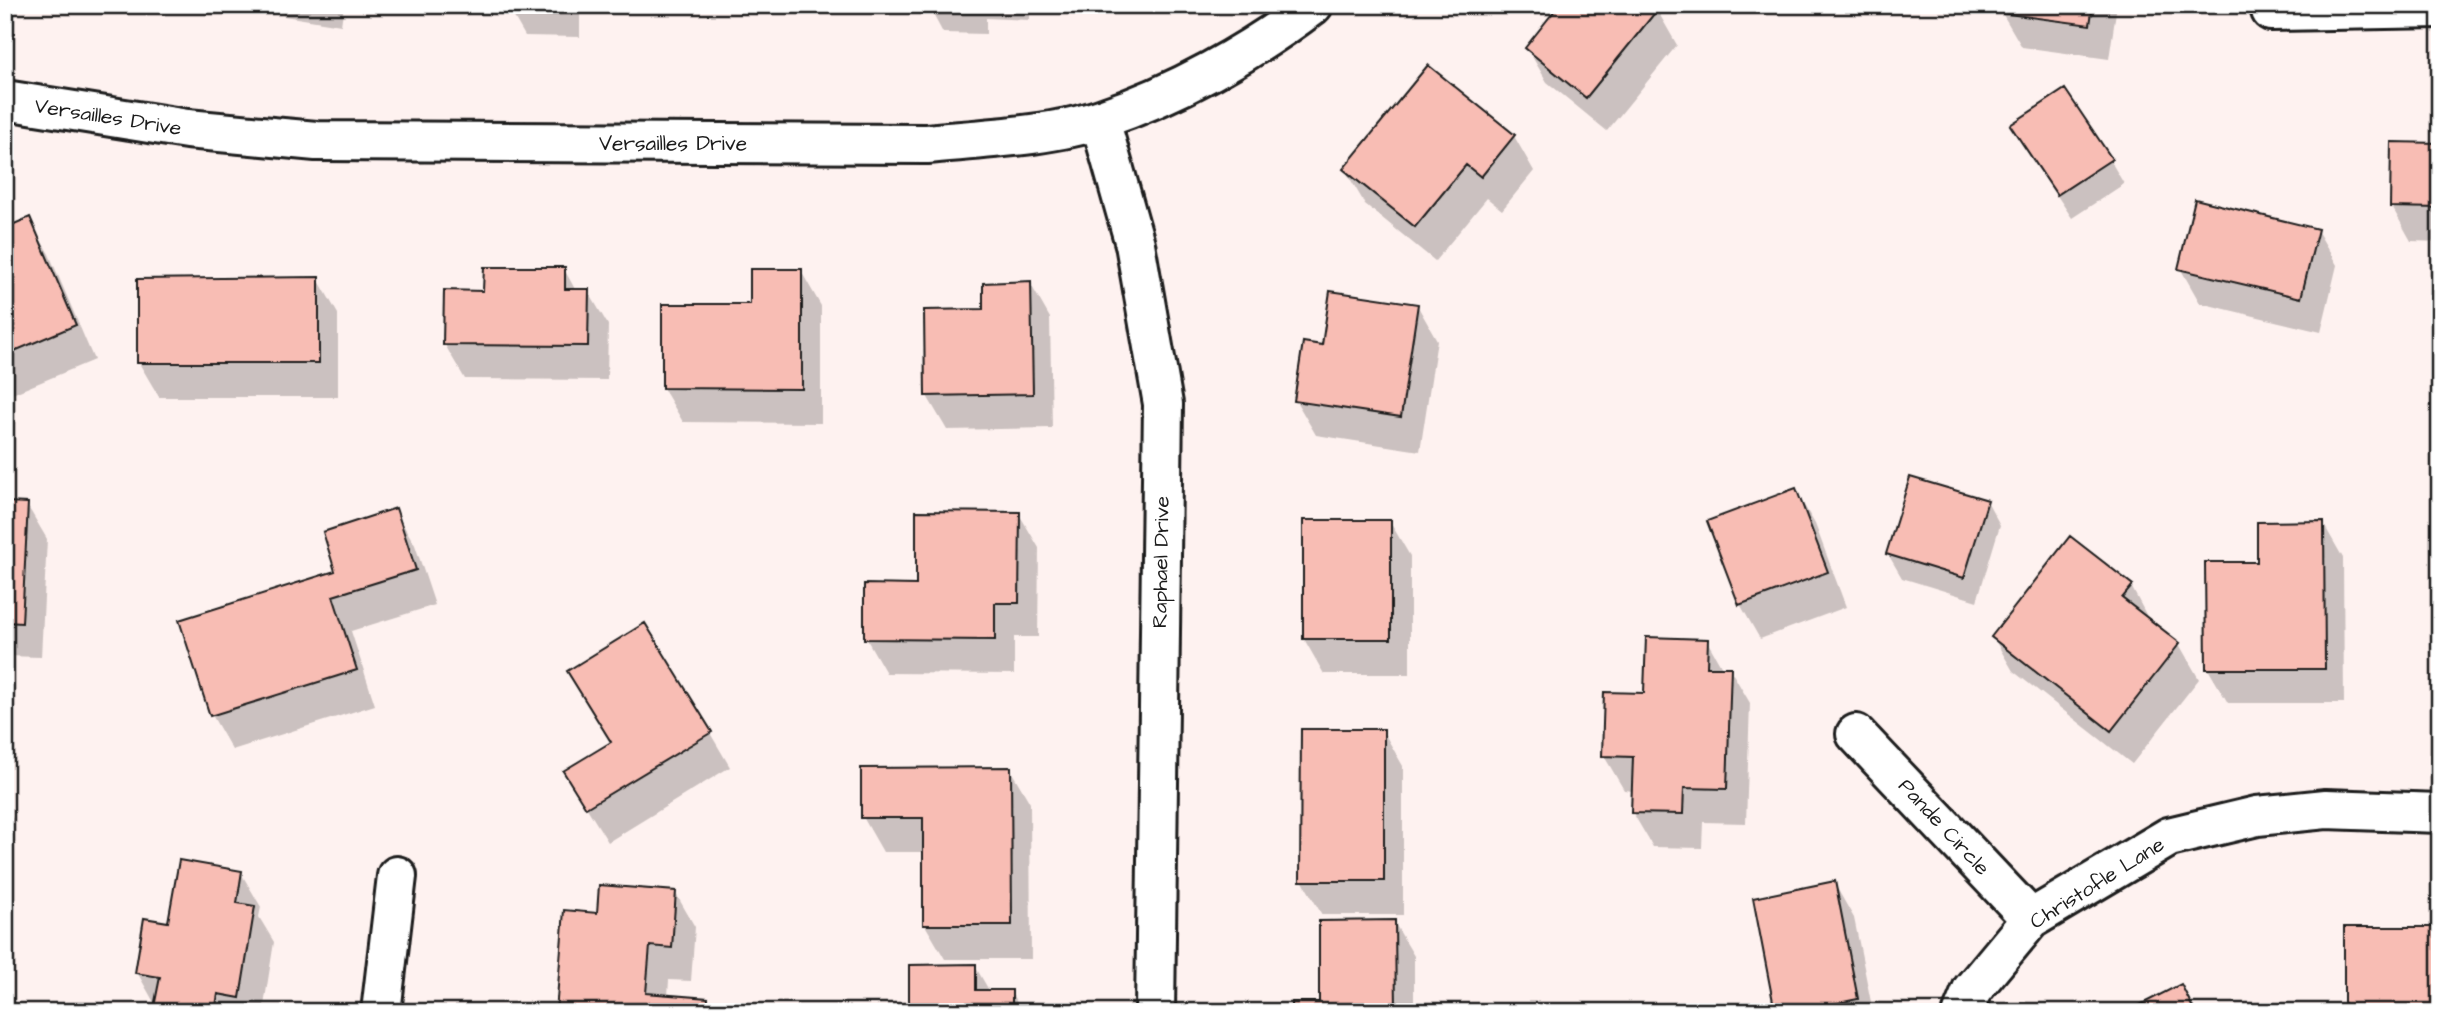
<svg xmlns="http://www.w3.org/2000/svg" width="2445" height="1017" viewBox="0 0 2445 1017" font-family="'Architects Daughter',sans-serif">
	<rect width="100%" height="100%" fill="#fef2f0"/>
	<filter id="ink" filterUnits="userSpaceOnUse"><feTurbulence type="fractalNoise" baseFrequency=".0143" numOctaves="2"/><feDisplacementMap in="SourceGraphic" scale="14" xChannelSelector="R" yChannelSelector="G"/><feConvolveMatrix kernelMatrix="1 2 1 2 8 2 1 2 1" color-interpolation-filters="sRGB"/></filter>
	<g filter="url(#ink)">
		<path fill="#0003" d="M278,5h66l-3,20 -57,-9z
			M507,5h73v32l-55,-1z
			M698,5h157v3h-156z
			M928,5h102v15l-44,-2v16l-43,-1z
			M1651,5l6,5 20,35 -70,86 -60,-49 -20,-34z
			M2003,5h114l-8,54 -87,-12 -20,-34z
			M1514,136l20,35 -32,39 -15,-12 -52,63 -70,-57 -20,-34z
			M2440,145v97l-29,-1 -19,-34z
			M2026,149l84,11 14,24 -52,34z
			M29,220l20,34 45,106 -89,37v-168z
			M2317,230l20,35 -16,67 -121,-29 -20,-35z
			M564,269l12,22h12l20,34 -1,55 -142,-1 -20,-34 40,-52z
			M801,271l20,35v117l-138,-1 -20,-34 89,-82z
			M318,279l20,35v83h-179l-20,-34z
			M1030,283l20,35 2,110 -105,2 -20,-34 58,-85z
			M1417,305l20,35 -17,111 -104,-16 -20,-34 27,-54z
			M1795,490l20,34 31,83 -86,32 -20,-35z
			M1987,501l13,24 -23,76 -75,-23 -14,-24z
			M5,504l22,1 20,34 -6,118 -36,-1z
			M395,511l20,34 20,60 -84,26 24,74 -143,45 -20,-35z
			M1019,514l20,34 -1,89h-24v37l-128,-1 -20,-35 51,-51z
			M1304,522h86l20,34v118h-86l-20,-35z
			M2323,523l20,35 1,145h-116l-20,-34z
			M2131,586l19,36 29,22 20,35 -67,85 -119,-93 -20,-34z
			M1707,641l16,28h7l20,34 -4,120 -43,-1 -1,26 -49,-1 -20,-34 1,-22 -10,-1 -20,-34z
			M1383,731l20,35v149h-81l-20,-35z
			M710,733l20,34 -122,75 -23,-37 27,-62z
			M1010,769l20,34 1,156h-86l-20,-34v-73h-42l-20,-35z
			M5,805l8,14 -5,121 -3,-1z
			M241,873l20,34 -2,10 15,25 -11,70h-108l1,-6 -19,-34 33,-48z
			M1834,883l20,35 19,94h-96z
			M675,892l20,35 -4,54 -22,-1 -1,16 39,3 7,13h-156l41,-97z
			M1394,922l20,34v56h-120l27,-8z
			M975,966l15,26h21l11,20h-111z"/>
		<path fill="#f8bdb4" stroke="#1c1c1c" stroke-width="2" d="M1559,5h95l4,4 -72,89 -61,-50z
			M2002,5h91l-3,20 -90,-12z
			M1428,65l87,70 -34,42 -15,-12 -51,62 -72,-58z
			M2065,89l47,70 -55,36 -47,-70z
			M2391,142l49,1v65l-50,-1z
			M2195,199l123,30 -17,69 -123,-29z
			M30,217l46,108 -71,30v-127z
			M484,267h81v22h24l-1,57 -145,-1 1,-55 39,1z
			M750,269h52v120l-140,-1v-84h88z
			M319,277v86h-182v-84z
			M1031,281l2,113 -108,2 -1,-86 59,-1v-26z
			M1330,291l88,13 -17,113 -107,-16 9,-59 19,3z
			M1910,477l78,23 -24,78 -78,-24z
			M1796,488l32,84 -89,33 -32,-84z
			M5,502l23,1 -6,120 -17,-1z
			M396,508l20,62 -83,26 24,74 -147,46 -31,-96 156,-49 -12,-39z
			M916,511l104,1 -1,91h-24v37l-131,-1v-55l52,1z
			M1303,520h88v119h-88z
			M2324,521l1,148h-119l-1,-107h52v-40z
			M2070,536l63,49 -11,13 58,45 -69,88 -120,-94z
			M2440,568v86h-2l-3,-85z
			M645,623l67,109 -126,76 -23,-37 48,-29 -44,-71z
			M1646,637l62,2 -1,28h24l-4,122 -43,-1 -1,26 -52,-1 2,-56 -31,-1 2,-64 40,1z
			M1301,729h83v152h-84z
			M1011,767l1,158h-89v-107h-62v-50z
			M179,860l63,11 -5,32 18,3 -15,92 -22,-4 -3,18h-62l7,-35 -25,-4 9,-55 24,4z
			M1835,881l23,118 -65,13h-18l-22,-114z
			M599,885l77,6 -4,57 -22,-2 -4,47 62,5 -1,14h-151l8,-102 33,3z
			M1395,920l1,92h-104v-10h27v-81z
			M2344,927h96v85h-96z
			M976,964v26h36v22h-103v-47z
			M2181,984l14,28h-69z"/>
		<g fill="none" stroke-linecap="round" stroke-linejoin="round">
			<g stroke="#1c1c1c" stroke-width="44">
				<path id="minor" d="M2271,11l169,-3
					M5,100l182,29 129,12 611,3c52,-5 125,-8 174,-25 75,-25 149,-66 212,-114
					M1100,120l35,124 28,160 -8,608
					M1856,734l175,185
					M381,1012l16,-136
					M1963,1012l9,-22 59,-71 138,-82 88,-21 69,-7 114,4"/>
			</g>
			<use href="#minor" stroke="#fff" stroke-width="38"/>
		</g>
	</g>
	<g text-anchor="middle" dominant-baseline="central" stroke-width="5" stroke-linejoin="round" paint-order="stroke">
		<g font-size="21" fill="#1c1c1c" stroke="#fff">
			<text transform="translate(108 117) rotate(9)">Versailles Drive</text>
			<text x="673" y="143">Versailles Drive</text>
			<text transform="translate(1161 562) rotate(-89)">Raphael Drive</text>
			<text transform="translate(1944 827) rotate(47)">Pande Circle</text>
			<text transform="translate(2097 883) rotate(-32)">Christofle Lane</text>
		</g>
	</g>
	<rect width="2445" height="1017" fill="none" stroke="#fff" stroke-width="28"/>
	<rect x="14" y="14" width="2417" height="989" fill="none" stroke="#1c1c1c" stroke-width="2.5" filter="url(#ink)"/>
</svg>
